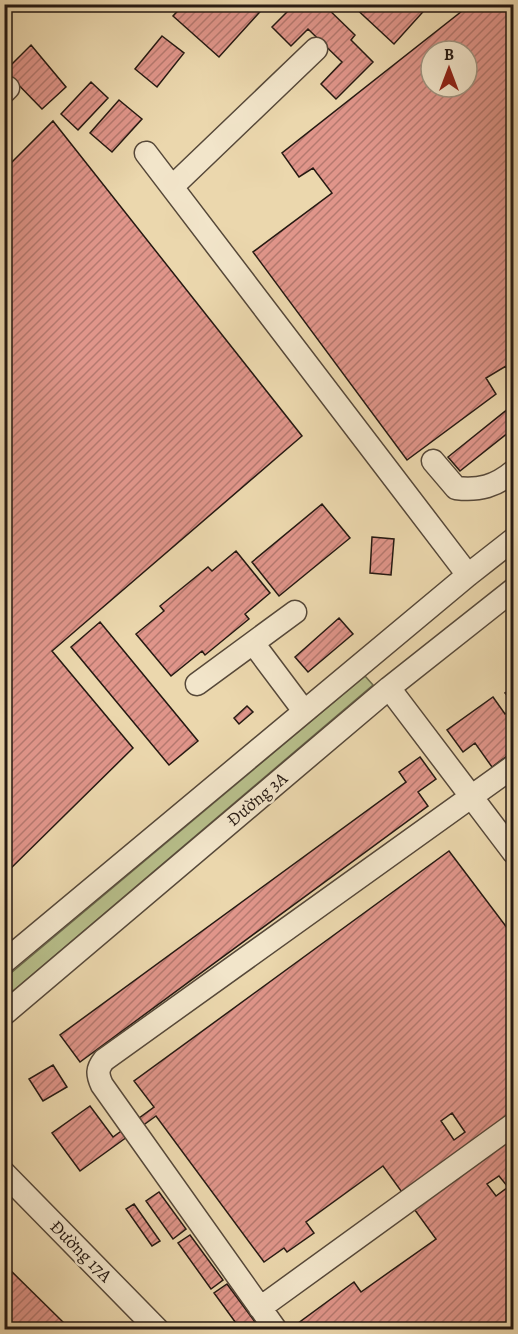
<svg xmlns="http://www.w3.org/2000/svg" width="518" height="1334" viewBox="0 0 518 1334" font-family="Alegreya,serif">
	<defs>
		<pattern id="building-hatch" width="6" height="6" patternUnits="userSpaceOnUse" patternTransform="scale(1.5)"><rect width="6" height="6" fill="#e0958a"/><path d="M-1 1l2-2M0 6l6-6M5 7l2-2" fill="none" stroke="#b5796f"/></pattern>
	</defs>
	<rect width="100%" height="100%" fill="#ebd7ad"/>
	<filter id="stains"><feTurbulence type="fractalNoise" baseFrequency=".00333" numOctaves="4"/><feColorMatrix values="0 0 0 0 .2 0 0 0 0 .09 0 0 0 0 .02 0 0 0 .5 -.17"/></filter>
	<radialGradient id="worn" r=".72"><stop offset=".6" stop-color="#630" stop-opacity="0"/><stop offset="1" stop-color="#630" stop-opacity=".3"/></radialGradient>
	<path fill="#b7be8a" stroke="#6e6c4e" stroke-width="1.5" d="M365,676l8,9 -368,313v-20z"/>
	<path fill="url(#building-hatch)" stroke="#251912" stroke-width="1.5" fill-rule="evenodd" d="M184,4h83l-48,53 -46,-41z
		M295,4h28l32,31 -4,5 22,22 -37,37 -15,-15 21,-22 -34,-33 -17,17 -19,-19z
		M351,4h79l-36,40z
		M471,4h43v372l-8,-10 -20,12 10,16 -89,66 -154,-208 79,-59 -19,-25 -14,9 -17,-24zM431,51h36v36h-36z
		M162,36l22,17 -27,34 -22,-18z
		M31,45l35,42 -24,22 -37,-38z
		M91,82l17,16 -30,32 -17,-16z
		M119,100l23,19 -30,33 -22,-19z
		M53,121l249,315 -250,215 81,97 -129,127v-705z
		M514,404v24l-54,43 -12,-14z
		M322,504l28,34 -71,58 -27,-34z
		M372,537l22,2 -3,36 -21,-2z
		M236,551l34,42 -25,21 4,5 -44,36 -3,-4 -31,25 -35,-42 28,-23 -4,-5 48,-39 4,4z
		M339,618l14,16 -45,38 -13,-15z
		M100,622l98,119 -29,24 -98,-118z
		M514,687v17l-9,-11z
		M493,697l12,17 9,-6v43l-22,16 -17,-24 -12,9 -16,-22z
		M247,706l6,6 -14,12 -5,-6z
		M420,757l16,22 -18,13 10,14 -348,256 -20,-27 346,-253 -7,-10z
		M449,851l65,86v393h-213l-4,-6 57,-42 7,10 75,-53 -53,-73 -77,56 8,11 -27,19 -3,-4 -20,14 -108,-146 -76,55 -28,-38 38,-27 23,31 41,-30 -20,-26zM452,1113l13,19 -11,8 -13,-19zM499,1176l9,11 -12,9 -9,-12z
		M53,1065l14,22 -24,14 -14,-22z
		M159,1192l27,37 -13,10 -27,-38z
		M134,1204l26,37 -8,5 -26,-37z
		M190,1235l33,45 -12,9 -33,-46z
		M4,1264l59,58 -7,8h-52z
		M227,1284l34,46h-20l-27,-37z"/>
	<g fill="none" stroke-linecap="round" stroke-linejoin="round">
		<g stroke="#564839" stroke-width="25">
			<path id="minor" d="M4,92l4,-4
				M146,153l322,422
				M172,187l144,-138
				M433,461l23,27c23,3 40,-2 58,-17
				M253,643l51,68
				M197,684l98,-72
				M389,688l125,165
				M4,962l464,-387 46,-36
				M4,1014l385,-326 125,-99
				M4,1173l154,157
				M260,1308l254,-184
				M276,1330l-174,-245c-5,-11 -5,-16 2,-25l410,-294"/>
		</g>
		<use href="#minor" stroke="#f2e5ca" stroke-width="22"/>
	</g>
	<g text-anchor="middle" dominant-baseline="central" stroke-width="5" stroke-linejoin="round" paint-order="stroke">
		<g font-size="18" fill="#251912" stroke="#f2e5ca">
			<text transform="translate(257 799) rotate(-40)">Đường 3A</text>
			<text transform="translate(81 1251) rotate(45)">Đường 17A</text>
		</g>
	</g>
	<rect width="518" height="1334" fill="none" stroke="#ebd7ad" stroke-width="24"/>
	<rect x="6" y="6" width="506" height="1322" fill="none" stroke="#251912" stroke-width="3"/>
	<rect x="12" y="12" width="494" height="1310" fill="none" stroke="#251912" stroke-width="1.5"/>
	<g transform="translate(449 69)"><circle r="28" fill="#f2e5ca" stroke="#a09380" stroke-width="1.5"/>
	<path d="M0-4.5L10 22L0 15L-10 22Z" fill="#8f2418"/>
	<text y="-9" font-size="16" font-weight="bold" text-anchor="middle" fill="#251912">B</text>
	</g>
	<rect width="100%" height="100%" filter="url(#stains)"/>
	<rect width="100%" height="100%" fill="url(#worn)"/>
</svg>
